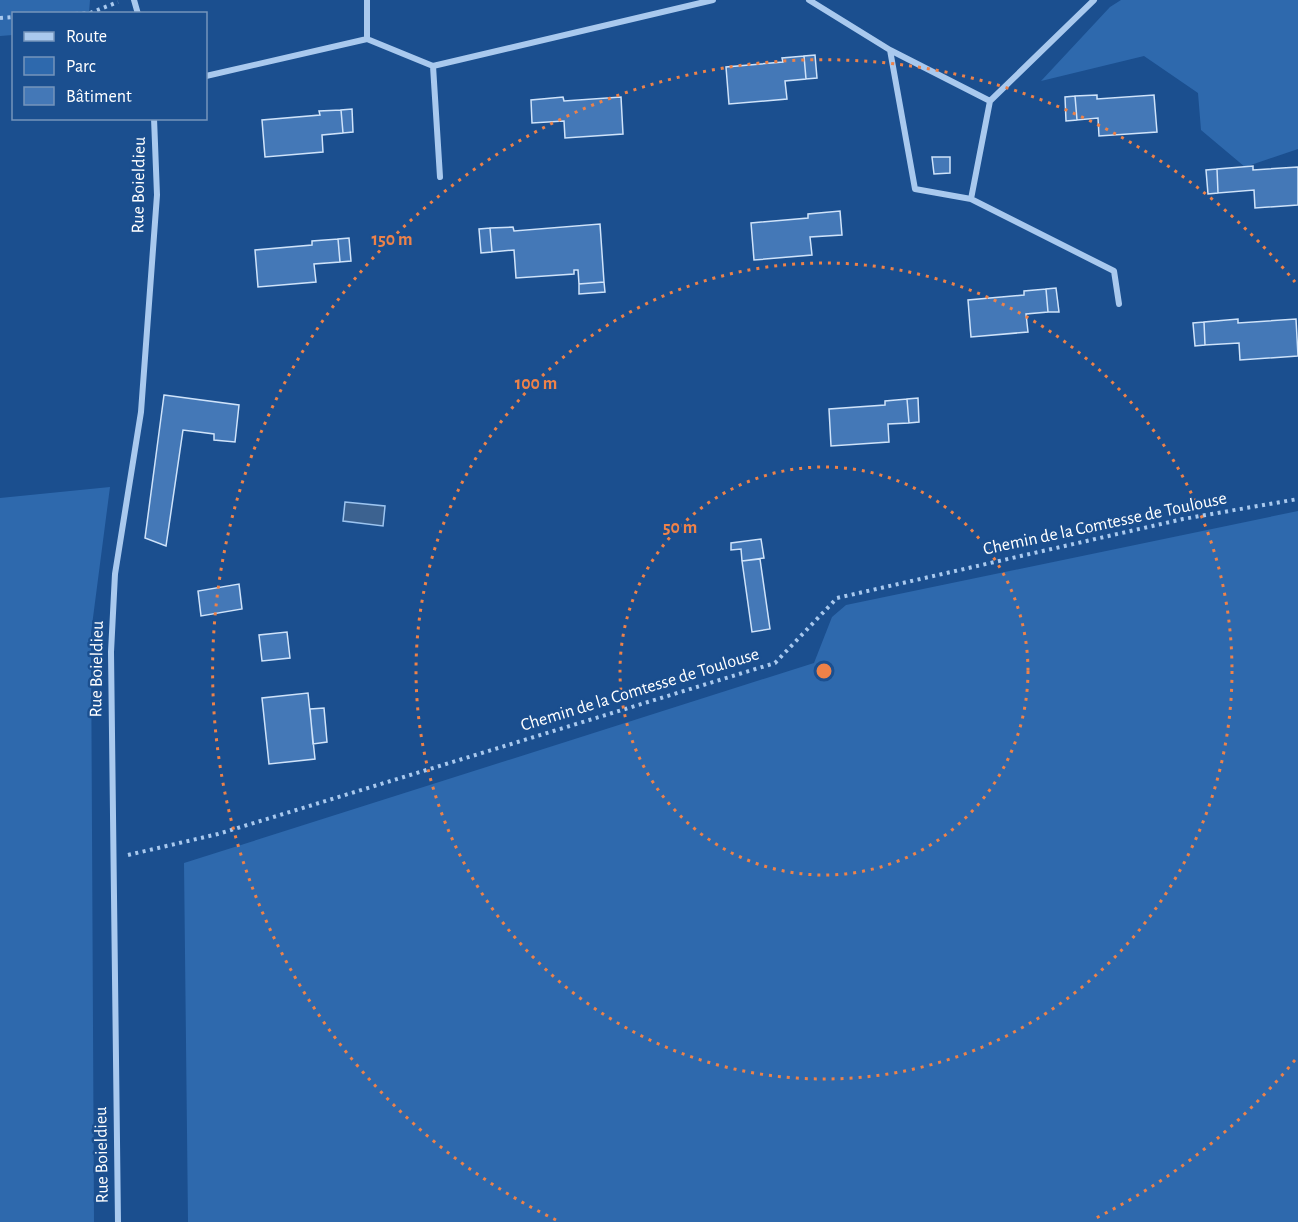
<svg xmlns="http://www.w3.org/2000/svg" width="1298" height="1222" viewBox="0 0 1298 1222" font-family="'Alegreya Sans',sans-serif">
	<rect width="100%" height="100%" fill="#1b4f8f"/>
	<path fill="#2e69ad" d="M0,0h90l-1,13 -75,1 -1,21 -13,1z
		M1121,0h177v149l-53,18 -44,-37 -3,-37 -54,-37 -103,25 69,-74z
		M110,487l-19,146 3,589h-94v-724z
		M1298,511v711h-1110l-4,-359 630,-200 18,-46 14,-12z"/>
	<path fill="#3c6290" stroke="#9cc4f0" stroke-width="1.5" d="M345,502l40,4 -2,20 -40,-5z"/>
	<path fill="#4478b7" stroke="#cfe3fa" stroke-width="1.5" d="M815,55l2,23 -11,1 -2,-23z
		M804,56l2,23 -21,2 2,18 -58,5 -3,-37 57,-5 -1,-4z
		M1097,95v4l57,-4 3,37 -58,4 -1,-18 -21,2 -2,-24z
		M1075,96l2,24 -11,1 -1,-24z
		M563,97l1,4 57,-4 2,37 -58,4 -1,-17 -32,2 -1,-23z
		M352,109l1,23 -10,1 -2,-23z
		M341,110l2,23 -21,2 1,17 -58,5 -3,-37 58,-5 -1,-4z
		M932,157h18v16l-16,1z
		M1253,166v4l45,-3v38l-43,3 -1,-18 -36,3 -1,-24z
		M1217,169l1,24 -10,1 -2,-24z
		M840,211l2,24 -32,2 2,18 -58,5 -3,-37 57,-5v-4z
		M600,224l4,58 -25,2 -1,-14h-4v4l-58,4 -2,-28 -22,2 -2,-24 23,-1 1,4z
		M490,228l2,24 -11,1 -2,-24z
		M349,238l2,23 -11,1 -2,-23z
		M338,239l2,23 -26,2 2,18 -58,5 -3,-37 57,-5v-4z
		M604,282l1,10 -26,2v-10z
		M1056,288l3,24h-11l-2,-23z
		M1046,289l2,23 -22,2 2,18 -57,5 -3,-37 56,-5v-4z
		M1238,319v4l58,-4 2,37 -58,4 -1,-17 -34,2 -1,-23z
		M1204,322l1,23 -10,1 -2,-23z
		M164,395l75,10 -4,37 -21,-2v-6l-31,-4 -17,116 -21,-8z
		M918,398l1,24 -10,1 -2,-24z
		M907,399l2,24 -21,1 1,18 -58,4 -2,-37 56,-4v-4z
		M761,539l3,19 -22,3 -1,-12 -10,1v-7z
		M760,559l10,70 -18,3 -10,-71z
		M239,584l3,25 -41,7 -3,-25z
		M287,632l3,26 -28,3 -3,-26z
		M308,693l7,66 -46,5 -7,-66z
		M324,708l3,34 -14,2 -3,-35z"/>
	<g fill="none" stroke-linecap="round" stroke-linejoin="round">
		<path stroke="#a9c9ee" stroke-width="4" stroke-dasharray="3 4.5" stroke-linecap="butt" d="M75,14l15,-1 28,-11
			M0,18l14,-1
			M128,855l90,-21 557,-171 62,-65 346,-79 115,-20"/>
		<path stroke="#a9c9ee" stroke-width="6" d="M134,0l4,14
			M367,0v39
			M809,0l81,50 25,139 56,10 143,72 5,33
			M890,50l100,51 104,-101
			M433,66l7,111
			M206,76l161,-37 66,27 280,-66
			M971,199l19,-98
			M118,1222l-7,-570 4,-78 26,-162 16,-217 -3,-77"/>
	</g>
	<g fill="none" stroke="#ee8249" stroke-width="3" stroke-dasharray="3 6">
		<circle cx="824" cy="671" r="204"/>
		<circle cx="824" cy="671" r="408"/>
		<path d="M1295 1060A611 611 0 0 1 1092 1220M556 1220A611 611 0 1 1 1295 282"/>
	</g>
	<g text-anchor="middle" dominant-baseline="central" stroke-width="5" stroke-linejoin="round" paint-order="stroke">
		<g font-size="18" fill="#fff" stroke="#1b4f8f">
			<text transform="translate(139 185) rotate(-89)">Rue Boieldieu</text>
			<text transform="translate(1105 524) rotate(-12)">Chemin de la Comtesse de Toulouse</text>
			<text transform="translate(97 669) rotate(-89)">Rue Boieldieu</text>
			<text transform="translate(640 690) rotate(-17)">Chemin de la Comtesse de Toulouse</text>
			<text transform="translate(102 1155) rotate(-91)">Rue Boieldieu</text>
		</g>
	</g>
	<circle cx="824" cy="671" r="9" fill="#ee8249" stroke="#1b4f8f" stroke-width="3"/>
	<g font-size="18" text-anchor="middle" font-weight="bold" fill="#ee8249" stroke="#1b4f8f" stroke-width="5" stroke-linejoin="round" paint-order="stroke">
		<text x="392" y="245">150 m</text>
		<text x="536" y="389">100 m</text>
		<text x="680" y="533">50 m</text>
	</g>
	<rect x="12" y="12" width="195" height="108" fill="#1b4f8f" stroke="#7695bc" stroke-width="1.5"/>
	<rect x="24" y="32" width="30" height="9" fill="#a9c9ee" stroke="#7695bc" stroke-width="1.5"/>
	<text x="66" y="42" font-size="18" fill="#ffffff">Route</text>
	<rect x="24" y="57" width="30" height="18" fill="#2e69ad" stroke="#7695bc" stroke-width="1.5"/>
	<text x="66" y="72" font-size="18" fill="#ffffff">Parc</text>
	<rect x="24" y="87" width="30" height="18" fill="#4478b7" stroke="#7695bc" stroke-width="1.5"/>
	<text x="66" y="102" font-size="18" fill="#ffffff">Bâtiment</text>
</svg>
